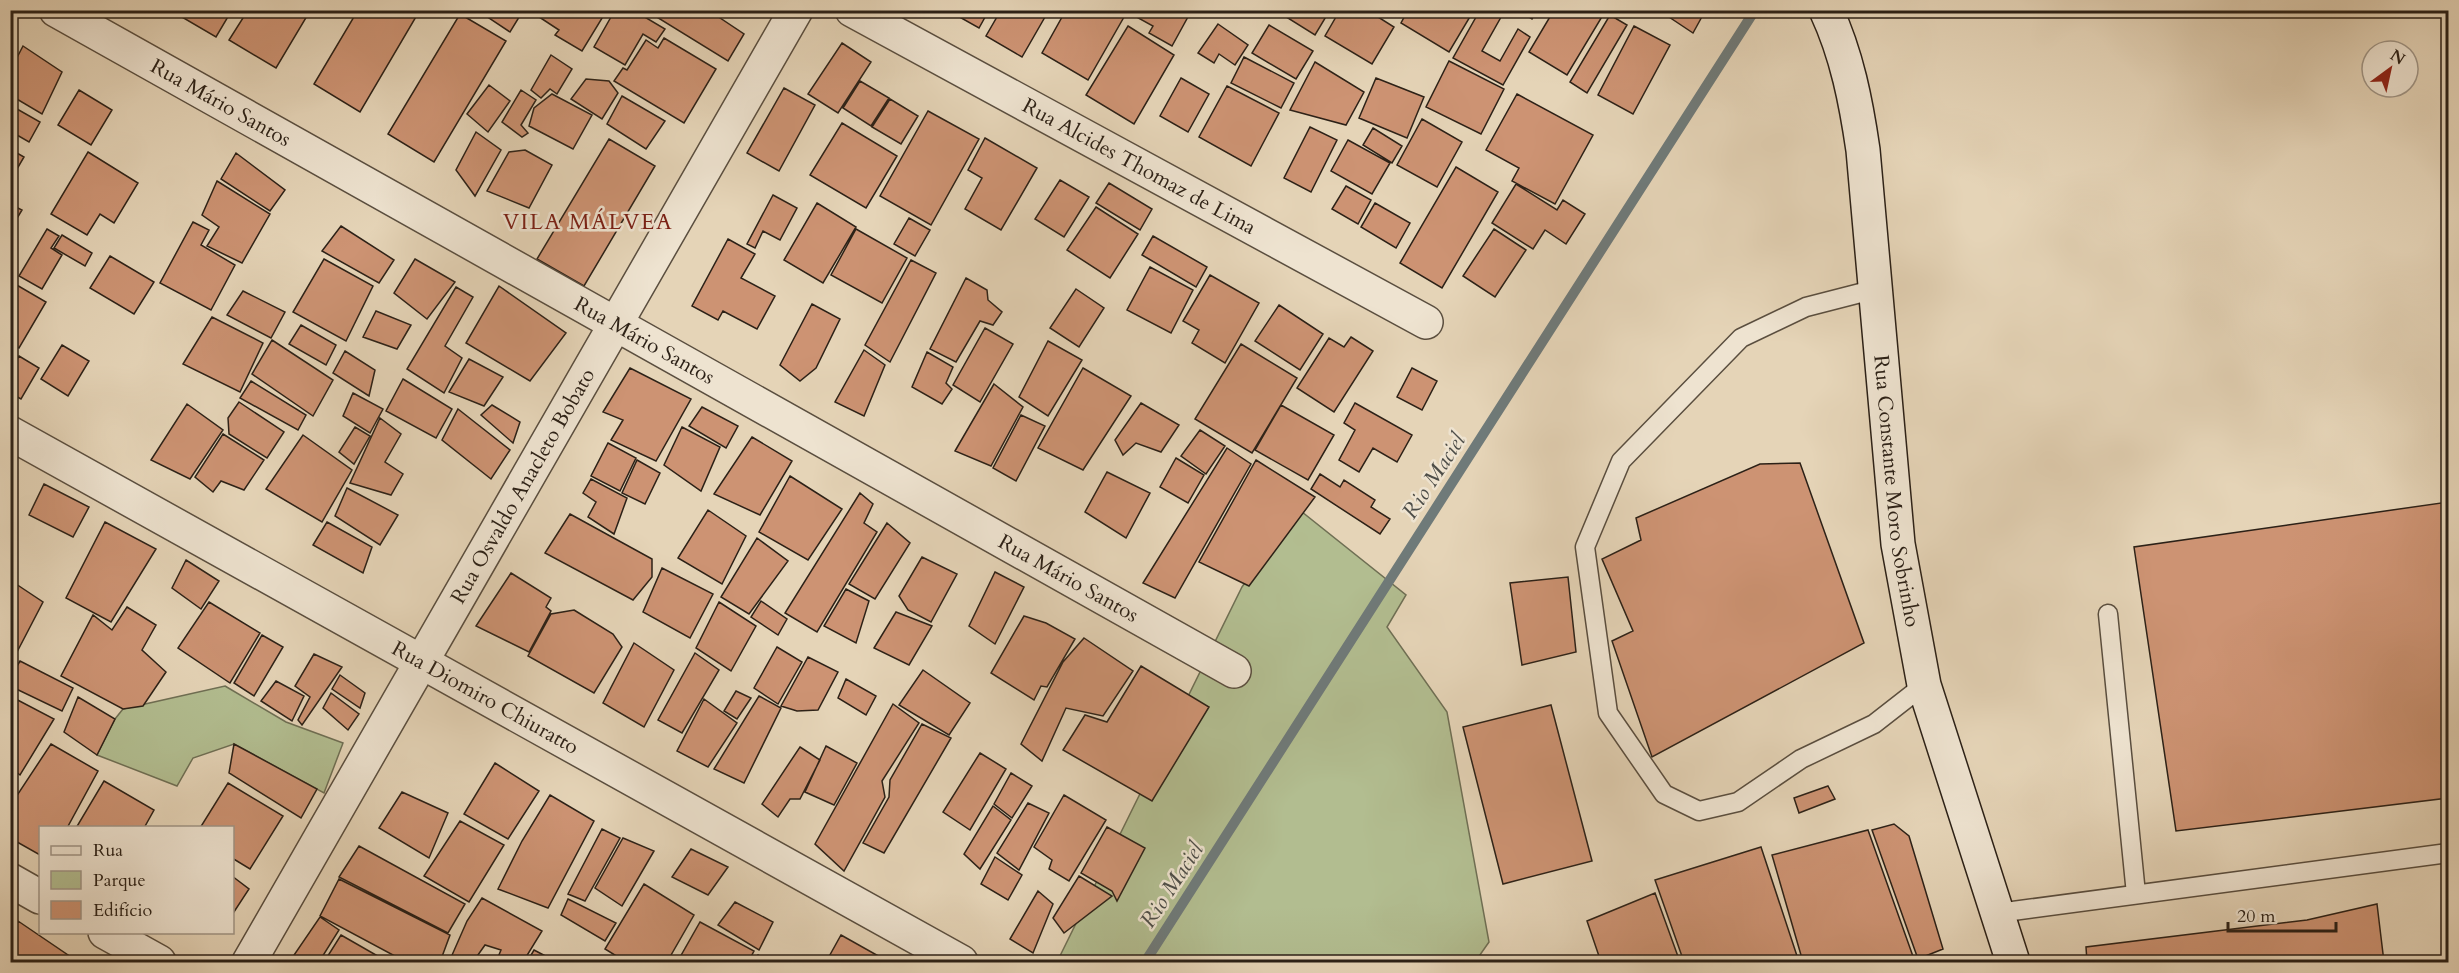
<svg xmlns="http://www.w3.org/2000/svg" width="2459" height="973" viewBox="0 0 2459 973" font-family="Cardo,serif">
	<rect width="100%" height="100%" fill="#e5d4b7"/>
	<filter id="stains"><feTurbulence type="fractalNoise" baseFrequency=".00333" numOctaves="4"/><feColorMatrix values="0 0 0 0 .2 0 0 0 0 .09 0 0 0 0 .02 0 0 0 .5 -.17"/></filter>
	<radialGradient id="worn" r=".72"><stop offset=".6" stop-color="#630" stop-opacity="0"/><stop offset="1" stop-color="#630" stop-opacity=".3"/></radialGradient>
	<path fill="#b2bd90" stroke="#6f6f54" stroke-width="1.5" d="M1297,508l109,87 -19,32 60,85 42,230 -14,20h-418l185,-375z
		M225,686l61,36 57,21 -19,50 -90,-49 -41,14 -16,28 -80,-31 18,-36 8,-10z"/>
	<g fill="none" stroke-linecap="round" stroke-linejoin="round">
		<path stroke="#6f7a79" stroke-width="10" d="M1145,962l610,-952"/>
	</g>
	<path fill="#cd9373" stroke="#2c2117" stroke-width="1.5" d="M177,10h55l-16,27 -41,-24z
		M248,10l62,1 -34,57 -47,-28z
		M358,10h62l-60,102 -46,-28z
		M477,10h41l3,4 -11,18z
		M535,10h72l-25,41 -27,-16 4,-5 -26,-17z
		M615,10h18l32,19 -9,13 -13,-8 -18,31 -31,-18z
		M658,10h50l36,24 -16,27 -73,-45z
		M947,10h42l-10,18z
		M1001,10h48l-27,47 -36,-21z
		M1066,10h62l-40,70 -46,-27z
		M1133,10h48l8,5 -17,31 -23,-13 4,-7 -22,-12z
		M1253,10h16l-5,7z
		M1275,10h55l-15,25z
		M1340,10h27l27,17 -22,37 -47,-28z
		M1408,10h66l-25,42 -48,-29z
		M1480,10h25l-23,41 18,10 18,-32 12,8 -27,48 -50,-27z
		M1518,10h19l-5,9z
		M1554,10h52l-39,65 -38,-23z
		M1668,10h32l4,3 -11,20 -27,-18z
		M460,14l46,27 -72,121 -46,-28z
		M1610,15l17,10 -40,68 -17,-11z
		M1218,24l30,21 -13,20 -16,-11 -5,9 -16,-10z
		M1269,25l44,26 -17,28 -44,-26z
		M1128,26l46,29 -40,69 -48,-29z
		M1634,26l36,19 -37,69 -35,-19z
		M664,38l52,31 -32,54 -70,-42 9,-13 4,2 19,-30 12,8z
		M842,43l29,19 -33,51 -30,-19z
		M23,46l39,26 -20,42 -32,-19v-24z
		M551,55l21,14 -15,25 -7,-5 -9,9 -10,-8z
		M1244,57l50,26 -13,25 -50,-25z
		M1449,61l55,28 -23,45 -55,-27z
		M1315,62l49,30 -18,33 -56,-15z
		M1181,78l28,16 -21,38 -28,-16z
		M1376,78l48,19 -17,41 -48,-20z
		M586,79l23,2 9,12 -16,26 -31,-20z
		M860,81l29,17 -18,28 -28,-18z
		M489,85l21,16 -22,31 -21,-18z
		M1227,86l52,27 -28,53 -52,-29z
		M784,88l31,17 -36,66 -32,-18z
		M79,90l33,20 -21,35 -33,-20z
		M521,90l15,10 -15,25 7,8 -6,4 -20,-15z
		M552,94l40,21 -19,34 -44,-23 5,-18z
		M1517,94l76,41 -38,69 -43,-23 7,-13 -33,-18z
		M622,96l43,25 -19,28 -39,-25z
		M890,99l28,17 -17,28 -29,-17z
		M10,105l30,17 -11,20 -19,-11z
		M928,111l51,28 -48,86 -51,-29z
		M1422,119l40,23 -25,45 -40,-22z
		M842,123l55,33 -31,52 -56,-33z
		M1310,127l27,13 -26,52 -27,-14z
		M1373,128l29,18 -10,17 -29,-18z
		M476,132l25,18 -26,46 -19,-26z
		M985,138l52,30 -36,62 -36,-21 17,-31 -14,-8z
		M609,139l46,27 -71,120 -47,-27z
		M1348,140l42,23 -18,31 -41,-23z
		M10,149l14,8 -14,24z
		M525,150l27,15 -23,43 -42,-17 22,-39z
		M88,152l50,31 -24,40 -14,-9 -13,21 -36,-21z
		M236,153l49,37 -15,21 -49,-32z
		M1456,167l42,25 -56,96 -42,-25z
		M1060,180l29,17 -25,40 -29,-18z
		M217,181l53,33 -28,49 -35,-17 12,-19 -17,-12z
		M1109,183l43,26 -12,21 -44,-27z
		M1516,184l41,26 6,-10 22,14 -19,30 -21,-14 -12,19 -41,-26z
		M1346,186l25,14 -13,24 -26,-15z
		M773,195l24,13 -17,32 -17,-9 -8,17 -8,-4z
		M817,203l39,24 -33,56 -39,-23z
		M1375,203l35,20 -14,25 -35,-21z
		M10,204l12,6 -9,15 -3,-2z
		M1096,207l42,27 -28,44 -43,-28z
		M909,218l21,12 -15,26 -21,-12z
		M193,222l16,8 -8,15 34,20 -24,45 -51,-27z
		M341,226l53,34 -15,23 -57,-32z
		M47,229l12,7 -8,12 11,7 -20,34 -23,-13z
		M856,229l51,29 -25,45 -51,-28z
		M1494,229l32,21 -31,47 -32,-21z
		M62,235l30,18 -7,13 -31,-18z
		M1153,236l54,31 -11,20 -54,-32z
		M728,239l27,15 -14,24 34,18 -18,33 -34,-18 -5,9 -26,-14z
		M110,256l44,26 -20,32 -44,-26z
		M324,259l49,27 -27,55 -53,-29z
		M415,259l40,23 -28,37 -33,-26z
		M911,260l25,13 -46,89 -25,-17z
		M1150,267l43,23 -22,43 -44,-23z
		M1210,275l49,28 -34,60 -33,-20 7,-13 -16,-9z
		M966,278l21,12 1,10 14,12 -9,13 -13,-4 -24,41 -26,-13z
		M15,284l31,18 -27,46 -9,-5v-51z
		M499,286l67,47 -36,48 -64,-38z
		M456,287l17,10 -28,49 17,12 -18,35 -37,-24z
		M1076,289l28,19 -25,39 -29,-19z
		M243,291l42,21 -14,26 -44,-23z
		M812,304l28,15 -24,49 -16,13 -20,-16z
		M1279,305l44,29 -23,36 -45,-29z
		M376,311l35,14 -14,24 -34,-12z
		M212,317l51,26 -23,49 -57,-28z
		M301,325l35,20 -10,20 -37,-21z
		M985,328l28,16 -33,58 -27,-17z
		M1351,337l22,14 -39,61 -37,-24 32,-50 15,9z
		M272,340l61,40 -20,36 -61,-42z
		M1048,341l34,19 -34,56 -29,-19z
		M1241,344l56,34 -45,75 -57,-34z
		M62,345l27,16 -21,35 -27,-17z
		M864,350l21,15 -21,51 -29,-14z
		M345,351l30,19 -6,26 -36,-23z
		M927,352l26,15 -7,16 6,6 -10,15 -30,-17z
		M19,356l20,12 -18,31 -11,-6v-23z
		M469,359l34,18 -19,29 -35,-14z
		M630,368l61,31 -35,62 -45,-21 12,-20 -20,-8z
		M1083,368l48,28 -48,74 -45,-22z
		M1412,368l25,13 -15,29 -25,-13z
		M403,379l49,30 -16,29 -50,-27z
		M251,381l55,34 -8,15 -58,-32z
		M994,384l29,23 -32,59 -36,-15z
		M353,393l30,16 -13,24 -27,-17z
		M239,402l45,30 -17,26 -38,-24 -1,-16z
		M1141,403l38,22 -18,27 -25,-9 -13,12 -8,-15z
		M1355,403l57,32 -15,27 -24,-14 -14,24 -20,-12 16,-30 -11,-7z
		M187,404l36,26 -33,49 -39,-19z
		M492,405l28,17 -7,21 -32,-28z
		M1281,405l53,30 -26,45 -53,-30z
		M702,407l36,19 -12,22 -37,-22z
		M458,409l52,41 -19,29 -49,-39z
		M1021,415l24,11 -29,55 -23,-13z
		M380,418l21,16 -16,28 18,12 -12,21 -41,-12z
		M355,427l15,9 -16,28 -15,-12z
		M682,427l38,20 -19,44 -37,-26z
		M1200,430l25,16 -19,28 -25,-18z
		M223,434l41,26 -20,30 -23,-9 -8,11 -18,-15z
		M303,435l49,35 -30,52 -56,-33z
		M752,437l40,24 -32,54 -46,-21z
		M608,443l28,15 -16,33 -29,-15z
		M1227,448l24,16 -76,134 -32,-15z
		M1176,458l28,17 -16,28 -28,-16z
		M637,460l23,13 -15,31 -23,-11z
		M1256,460l59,37 -66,89 -50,-24z
		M1800,463l64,180 -212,114 -40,-116 21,-10 -31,-72 39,-19 -5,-22 124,-54z
		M1107,472l43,21 -24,45 -41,-26z
		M1320,474l20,13 4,-7 31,20 -4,7 19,12 -10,15 -69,-45z
		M790,476l52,33 -34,51 -49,-28z
		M591,479l36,19 -13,36 -26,-17 8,-15 -13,-9z
		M44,484l45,23 -16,30 -44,-22z
		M347,488l51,27 -18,30 -45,-29z
		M860,493l13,11 -9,19 13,9 -60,100 -32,-19z
		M2448,502v296l-272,33 -42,-284z
		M708,510l38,26 -24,48 -44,-26z
		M570,514l82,45v18l-19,23 -88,-47z
		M105,522l51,27 -45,73 -45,-24z
		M327,522l45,25 -9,26 -50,-28z
		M887,523l23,20 -35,56 -26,-15z
		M757,538l31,23 -39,53 -28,-17z
		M922,557l35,17 -26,48 -23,-12 -9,-14z
		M186,560l33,21 -18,28 -29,-21z
		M662,568l51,26 -23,44 -47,-26z
		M995,572l29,15 -29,57 -26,-18z
		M511,573l40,25 -5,9 5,4 -22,41 -53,-26z
		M1568,577l8,75 -54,13 -12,-82z
		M10,580l33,22 -26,50 -7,-4z
		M846,589l23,12 -13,42 -32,-17z
		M761,601l26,18 -9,16 -27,-18z
		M209,602l51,31 -30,50 -52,-35z
		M719,602l37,24 -25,45 -35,-23z
		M127,607l29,18 -14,25 24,22 -23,34 -20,3 -62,-33 32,-61 19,15z
		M574,610l39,24 9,13 -28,46 -66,-37 23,-42z
		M896,612l36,14 -23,39 -35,-17z
		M1024,616l22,7 29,16 -28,48 -6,-1 -7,14 -43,-27z
		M262,635l21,12 -29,49 -20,-13z
		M1084,638l49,33 -30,45 -37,-8 -24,53 -21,-17 42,-82z
		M634,643l40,27 -30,57 -41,-24z
		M777,647l25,15 -24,42 -24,-16z
		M695,653l24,17 -37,63 -24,-13z
		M314,654l28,13 -40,58 -4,-5 12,-23 -15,-11z
		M808,657l30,15 -20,38 -21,1 -16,-5z
		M10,659l6,4 -6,9z
		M20,661l53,27 -11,23 -52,-25v-8z
		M1141,666l68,41 -57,94 -89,-51 22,-35 22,7z
		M923,670l47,33 -21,32 -50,-30z
		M340,675l25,18 -5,15 -28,-19z
		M846,679l30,17 -10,19 -28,-17z
		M276,681l28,15 -12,25 -31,-20z
		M736,691l15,7 -14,21 -13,-8z
		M331,693l28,21 -11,16 -25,-22z
		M10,696l44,23 -34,56 -10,-8z
		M759,696l22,12 -37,75 -30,-14z
		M78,697l37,22 -18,36 -33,-23z
		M704,699l33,24 -29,44 -31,-16z
		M893,704l26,19 -37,58 3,16 -41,74 -29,-27z
		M1551,705l41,156 -89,23 -40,-157z
		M922,724l29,14 -67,115 -21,-10 26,-46 1,-17z
		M51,744l47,27 -31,57h-27v27l-30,-17v-16l4,-6 -4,-10z
		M234,744l83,45 -16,29 -72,-45z
		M826,746l31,17 -23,42 -29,-13z
		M800,747l20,13 -20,39h-10l-12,18 -16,-13z
		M980,753l26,16 -36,61 -27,-18z
		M495,763l44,28 -31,48 -44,-25z
		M1011,773l21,13 -20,32 -18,-14z
		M104,781l50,29 -10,18h-68z
		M228,783l55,33 -33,53 -18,-11v-30h-32z
		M1828,786l7,13 -36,14 -5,-15z
		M402,792l46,21 -19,45 -50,-30z
		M550,795l44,26 -46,87 -50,-19 24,-48z
		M1064,795l42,25 -37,61 -20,-12 3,-9 -18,-13z
		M1028,803l21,10 -30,57 -22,-17z
		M993,806l18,14 -31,49 -16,-15z
		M460,821l44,24 -35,57 -45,-26z
		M1894,824l15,12 34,113 -25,10 -46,-129z
		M1107,827l38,21 -28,53 -5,-10 -31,-18z
		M602,829l18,9 -35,63 -17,-7z
		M1868,830l47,132h-112l-31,-107z
		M623,838l31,13 -32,55 -27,-18z
		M359,846l106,58 -17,29 -109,-56z
		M1761,847l38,115h-115l-29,-82z
		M691,849l37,18 -20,28 -36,-18z
		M995,857l27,18 -14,25 -27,-16z
		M232,876l17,13 -17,26z
		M1079,876l33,20 -48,37 -11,-15z
		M339,879l111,56 -10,27h-34l-86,-46z
		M644,884l50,31 -27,47h-41l-21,-13z
		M1038,891l15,13 -20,49 -23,-14z
		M1655,893l25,69h-79l-14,-41z
		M482,898l60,33 -19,31h-27l5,-12 -16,-5 -12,17h-24l18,-41z
		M568,899l48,24 -11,18 -44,-26z
		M735,902l38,20 -14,28 -41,-25z
		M2377,904l7,58h-297l-1,-15 221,-27z
		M320,917l19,13 -20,32h-21l-6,-4z
		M18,921l50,34 -4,7h-54v-28z
		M700,922l54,29 -6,11h-63l-6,-3z
		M341,935l42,24 -2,3h-57z
		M841,935l41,23 -3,4h-53z
		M534,950l21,11 -1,1h-27z
		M758,955l15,7h-20z"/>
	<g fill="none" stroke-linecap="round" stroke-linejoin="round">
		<g stroke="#5a4e3f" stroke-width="21">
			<path id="lane" d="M1876,289l-70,18 -65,31 -120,123 -36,86 23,166 56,81 35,17 39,-9 63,-43 73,-35 50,-39
				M2108,614l28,280
				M1998,913l450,-60"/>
		</g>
		<g stroke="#5a4e3f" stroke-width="36">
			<g id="street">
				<path id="s1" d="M56,10l1178,661"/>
				<path id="s2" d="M852,10l574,312"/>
				<path id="s3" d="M10,433l951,529"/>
				<path d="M10,880l30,17"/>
				<path d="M105,932l54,30"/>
				<path id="s4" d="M249,962l547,-952"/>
			</g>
		</g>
		<g stroke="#2c2117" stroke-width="36">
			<g id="secondary">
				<path id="s5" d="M1826,10c21,45 30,92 37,140l35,394 26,141 89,277"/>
			</g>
		</g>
		<use href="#lane" stroke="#eee3d0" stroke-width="18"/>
		<use href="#street" stroke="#eee3d0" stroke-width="33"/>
		<use href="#secondary" stroke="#eee3d0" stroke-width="33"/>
	</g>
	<g text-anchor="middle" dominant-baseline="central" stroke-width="5" stroke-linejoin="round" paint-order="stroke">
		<g font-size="21" fill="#2c2117" stroke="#eee3d0">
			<text stroke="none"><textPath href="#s1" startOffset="189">Rua Mário Santos</textPath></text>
			<text stroke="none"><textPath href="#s2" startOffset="327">Rua Alcides Thomaz de Lima</textPath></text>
			<text stroke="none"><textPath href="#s1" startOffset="675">Rua Mário Santos</textPath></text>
			<text stroke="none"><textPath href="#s4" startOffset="549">Rua Osvaldo Anacleto Bobato</textPath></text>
			<text stroke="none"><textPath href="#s5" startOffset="488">Rua Constante Moro Sobrinho</textPath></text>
			<text stroke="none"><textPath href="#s1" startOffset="1161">Rua Mário Santos</textPath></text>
			<text stroke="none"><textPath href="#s3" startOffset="544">Rua Diomiro Chiuratto</textPath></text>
		</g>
		<g font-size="22" letter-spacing="1.5" fill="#7a1f14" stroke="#eee3d0">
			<text x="588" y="222">VILA MÁLVEA</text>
		</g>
		<g font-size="22" font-style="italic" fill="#4d4d48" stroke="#eee3d0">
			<text transform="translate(1434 476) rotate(-57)">Rio Maciel</text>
			<text transform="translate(1172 885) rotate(-57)">Rio Maciel</text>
		</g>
	</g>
	<rect width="2459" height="973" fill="none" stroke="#e5d4b7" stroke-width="36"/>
	<rect x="12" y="12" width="2435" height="949" fill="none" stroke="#2c2117" stroke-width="3"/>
	<rect x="18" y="18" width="2423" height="937" fill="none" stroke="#2c2117" stroke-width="1.5"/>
	<rect x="39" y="826" width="195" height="108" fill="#eee3d0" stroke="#a09586" stroke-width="1.5"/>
	<rect x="51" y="846" width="30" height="9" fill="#eee3d0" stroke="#a09586" stroke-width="1.5"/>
	<text x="93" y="856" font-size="18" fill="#2c2117">Rua</text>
	<rect x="51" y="871" width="30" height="18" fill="#b2bd90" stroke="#a09586" stroke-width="1.5"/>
	<text x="93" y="886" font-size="18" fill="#2c2117">Parque</text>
	<rect x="51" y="901" width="30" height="18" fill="#cd9373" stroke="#a09586" stroke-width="1.5"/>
	<text x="93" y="916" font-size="18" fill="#2c2117">Edifício</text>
	<g transform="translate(2390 69) rotate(33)"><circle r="28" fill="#eee3d0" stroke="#a09586" stroke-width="1.5"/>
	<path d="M0-4.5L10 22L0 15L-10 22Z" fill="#8f2418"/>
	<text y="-9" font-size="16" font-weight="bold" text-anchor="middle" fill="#2c2117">N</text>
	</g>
	<path d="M2228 922v9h108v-9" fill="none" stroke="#2c2117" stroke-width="3"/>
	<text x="2237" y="922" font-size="18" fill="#2c2117" stroke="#eee3d0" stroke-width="4.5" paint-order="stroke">20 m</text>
	<rect width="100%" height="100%" filter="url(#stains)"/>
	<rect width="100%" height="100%" fill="url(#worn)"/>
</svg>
